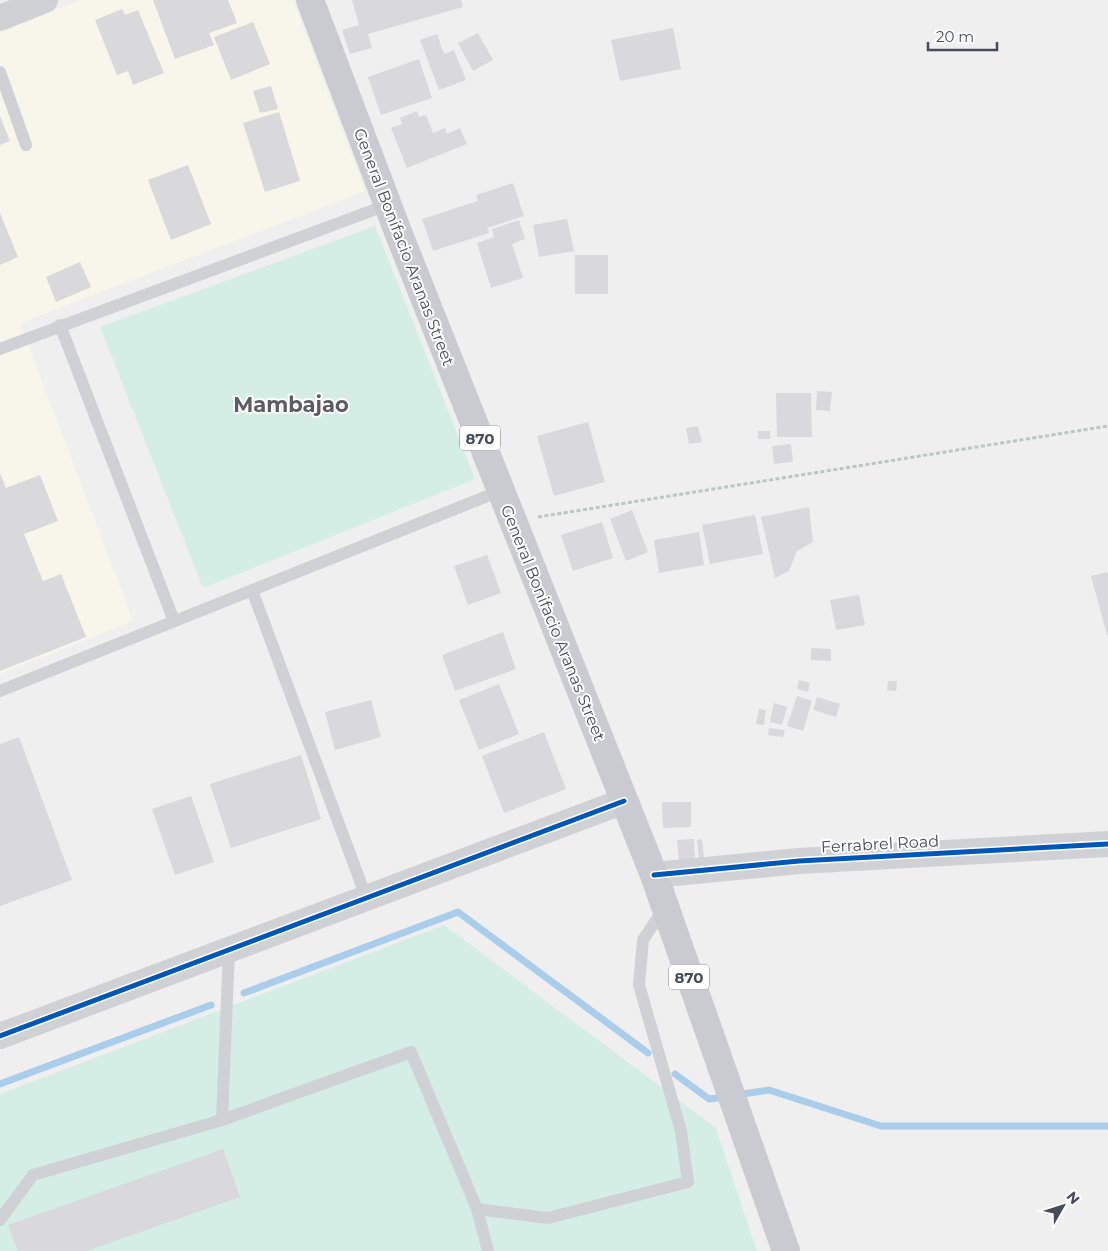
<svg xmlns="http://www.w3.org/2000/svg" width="1108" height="1251" viewBox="0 0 1108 1251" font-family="Montserrat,sans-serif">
	<rect width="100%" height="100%" fill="#f0efef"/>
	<path fill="#f6f6eb" d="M81,0h212l72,191 -345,132 113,298 -133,53v-642z"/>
	<path fill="#d4eee5" d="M375,226l100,253 -272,109 -103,-261z
		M444,925l272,203 41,123h-757v-157z"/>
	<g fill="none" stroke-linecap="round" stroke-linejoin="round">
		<path stroke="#aacdeb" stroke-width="7" d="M244,993l214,-81 190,141
			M675,1074l34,25 17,-2
			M0,1084l211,-79
			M736,1095l33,-5 112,36h227"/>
	</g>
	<path fill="#d9d8db" d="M153,0h75l9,23 -28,10 5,12 -39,14z
		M352,0h109l2,7 -95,27 4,14 -22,6 -8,-24 17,-5z
		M122,9l3,6 13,-5 26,63 -31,12 -5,-14 -11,4 -22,-55z
		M253,22l17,42 -39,16 -17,-43z
		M673,28l8,41 -61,12 -9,-41z
		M478,33l15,27 -20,11 -15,-28z
		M437,34l7,20 10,-4 12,30 -27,10 -19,-50z
		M419,59l13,39 -51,17 -13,-38z
		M271,86l7,23 -18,4 -7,-22z
		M417,111l2,6 7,-2 7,18 12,-5 2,6 13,-6 7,16 -60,24 -16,-40 11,-4 -2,-6z
		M279,112l21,69 -35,11 -22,-69z
		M0,116l10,25 -10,4z
		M188,165l23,59 -40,16 -23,-60z
		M513,183l11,33 -37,12 2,5 -56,18 -11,-32 56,-18 -2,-6z
		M0,213l18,44 -18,8z
		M567,219l7,32 -35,6 -6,-32z
		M519,220l6,19 -13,5 11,34 -32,10 -14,-45 17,-6 -2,-8z
		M575,255h33v39h-33z
		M80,262l11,25 -35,15 -10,-25z
		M817,391l15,1 -2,19 -14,-1z
		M776,393h35l1,44h-35z
		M588,422l17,60 -51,14 -17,-60z
		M698,426l4,16 -13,2 -3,-16z
		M758,431h12v8h-12z
		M791,444l2,18 -19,2 -2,-18z
		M0,473l6,15 34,-13 18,46 -34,13 19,47 18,-7 25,63 -86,34z
		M809,507l4,35 -16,9 -8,20 -14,7 -14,-61z
		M632,510l16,42 -22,9 -16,-42z
		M755,515l8,39 -53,10 -8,-39z
		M602,522l11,36 -40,13 -12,-36z
		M699,532l5,33 -45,8 -5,-33z
		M487,555l14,38 -33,12 -14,-39z
		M1108,572v63h-1l-16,-59z
		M859,595l6,30 -29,5 -6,-30z
		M503,632l13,37 -61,22 -13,-36z
		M811,648l20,1v12l-20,-1z
		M799,680l11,3 -2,9 -11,-3z
		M888,681h9l-1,10 -9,-1z
		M499,684l20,50 -40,16 -20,-50z
		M797,696l15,5 -9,30 -16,-5z
		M817,697l23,7 -4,13 -23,-7z
		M371,700l10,37 -46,13 -10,-38z
		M774,703l13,4 -5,18 -12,-3z
		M759,709l7,1 -2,15 -8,-1z
		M769,728l16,2 -2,7 -15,-2z
		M544,732l22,57 -62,24 -22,-57z
		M19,737l53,143 -72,26v-162z
		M301,755l20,64 -90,29 -21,-64z
		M191,796l23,66 -39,13 -23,-66z
		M662,802h29v25l-28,1z
		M694,839l1,21 -16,1 -2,-21z
		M702,839l2,20h-5l-2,-19z
		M223,1149l17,48 -153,54h-69l-10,-26z"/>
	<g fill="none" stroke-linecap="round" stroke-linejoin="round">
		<path stroke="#bbc5c5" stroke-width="3" stroke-dasharray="4 2.5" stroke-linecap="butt" d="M538,517l570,-91"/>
		<path stroke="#d0d1d5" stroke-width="12" d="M0,72l26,73
			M60,325l114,296
			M0,349l387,-144
			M252,590l114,307
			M0,691l500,-200
			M222,1120l189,-68 66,157 71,9 140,-36 -7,-51 -42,-146 4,-45 22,-33
			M477,1209l11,42
			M0,1220l33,-45 189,-55 7,-170"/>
		<path stroke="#d0d1d5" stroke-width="26" d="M0,18l45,-18
			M654,875l145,-14 309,-17
			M0,1036l624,-235"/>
		<path stroke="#cacbd0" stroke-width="28" d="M310,0l90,237 254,638 132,376"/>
		<g stroke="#fff" stroke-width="8">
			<path id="cycleway" d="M654,875l145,-14 309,-17
				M0,1036l624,-235"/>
		</g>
		<use href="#cycleway" stroke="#0057b8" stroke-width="5"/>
	</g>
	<g text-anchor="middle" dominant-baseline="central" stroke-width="4" stroke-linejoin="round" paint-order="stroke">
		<g fill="#fff" stroke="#7e828c" stroke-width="1">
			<rect x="460" y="425.5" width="40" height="25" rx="4"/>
			<rect x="669" y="964.5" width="40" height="25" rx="4"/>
		</g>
		<g font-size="15" font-weight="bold" fill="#474c5b">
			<text x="480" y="438">870</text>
			<text x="689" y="977">870</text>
		</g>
		<g font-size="16" fill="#474c5b" stroke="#fff">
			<text transform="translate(404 247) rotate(69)">General Bonifacio Aranas Street</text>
			<text transform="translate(553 623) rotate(68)">General Bonifacio Aranas Street</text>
			<text transform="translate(880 844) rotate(-3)">Ferrabrel Road</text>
		</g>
		<g font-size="21" font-weight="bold" fill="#5b5d63" stroke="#fff">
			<text x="291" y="404">Mambajao</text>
		</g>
	</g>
	<g transform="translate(1063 1206) rotate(51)" stroke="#ffffff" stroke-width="4" paint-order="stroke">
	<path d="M0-4L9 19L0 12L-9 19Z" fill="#474c5b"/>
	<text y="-8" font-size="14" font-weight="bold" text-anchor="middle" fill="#474c5b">N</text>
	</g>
	<path d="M928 42v8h69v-8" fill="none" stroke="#474c5b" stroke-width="2.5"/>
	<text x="936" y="42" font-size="15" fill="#474c5b" stroke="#ffffff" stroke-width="4" paint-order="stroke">20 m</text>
</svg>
